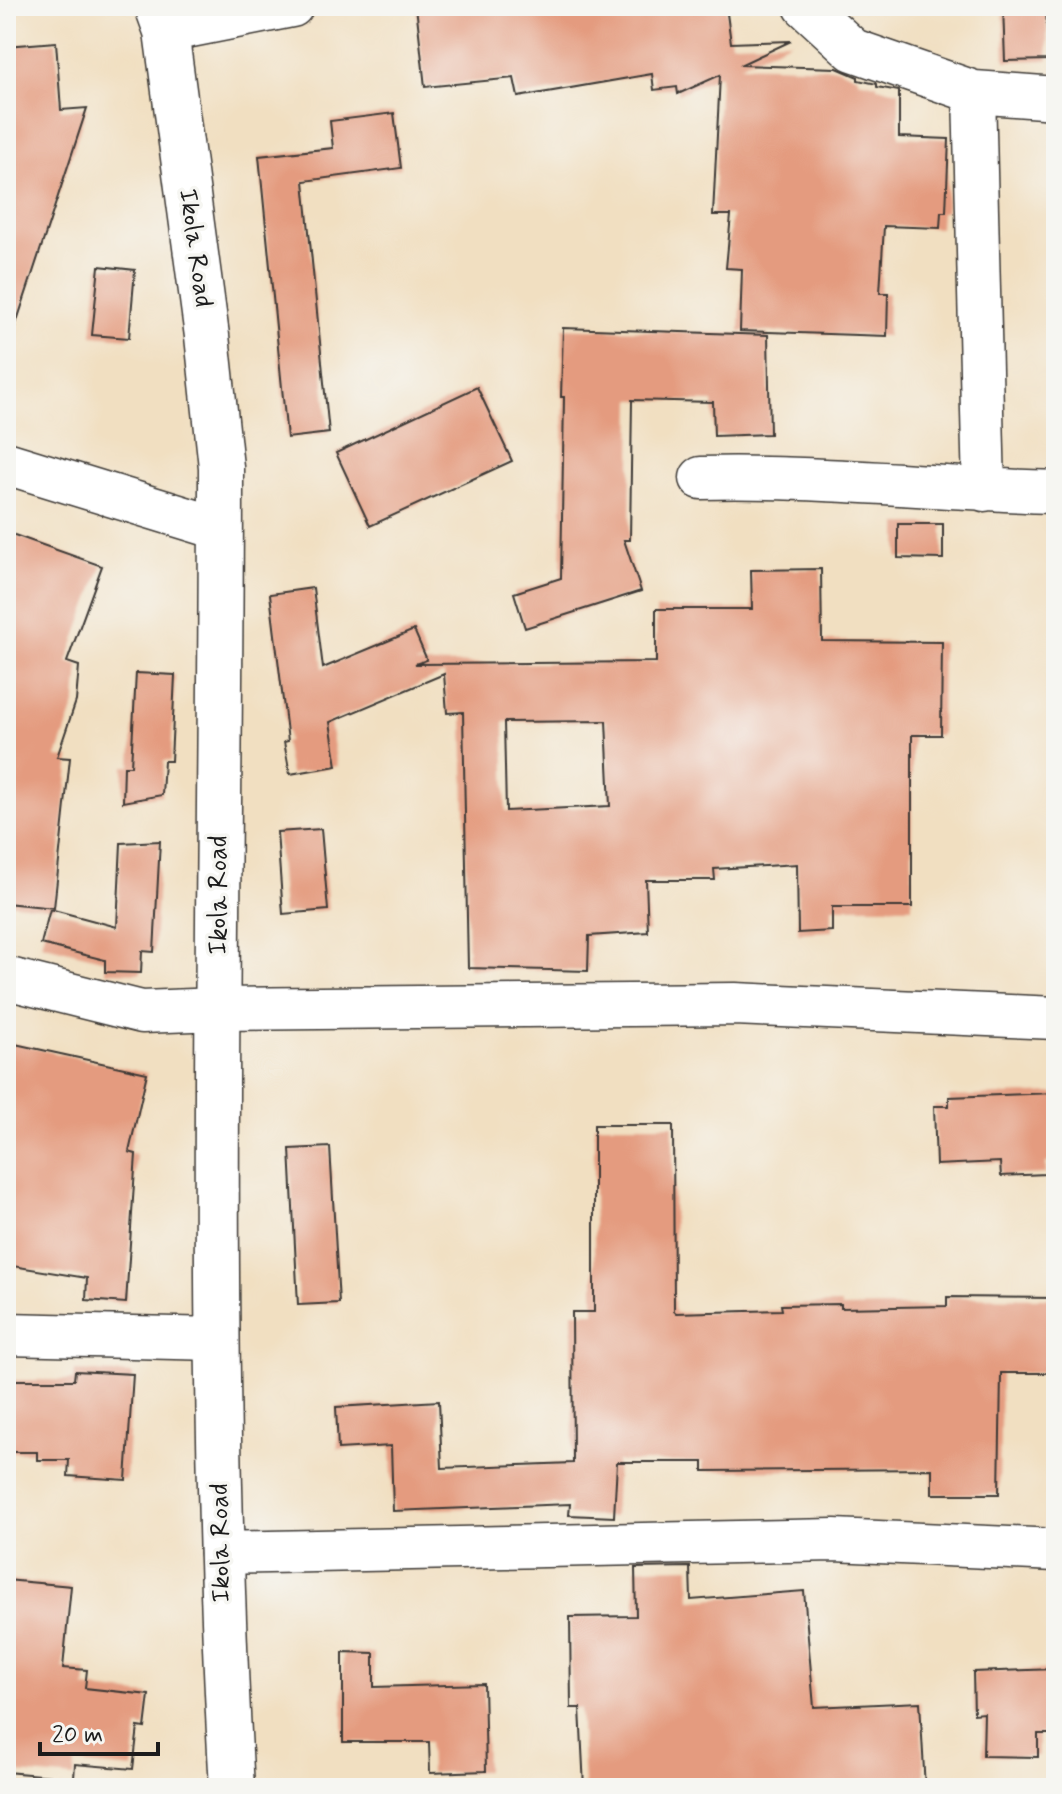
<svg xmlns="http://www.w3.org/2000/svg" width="1062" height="1794" viewBox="0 0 1062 1794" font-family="Mynerve,sans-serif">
	<rect width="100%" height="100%" fill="#f6f6f2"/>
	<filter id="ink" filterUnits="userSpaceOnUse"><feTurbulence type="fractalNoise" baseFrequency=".0125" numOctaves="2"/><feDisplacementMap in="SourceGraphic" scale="16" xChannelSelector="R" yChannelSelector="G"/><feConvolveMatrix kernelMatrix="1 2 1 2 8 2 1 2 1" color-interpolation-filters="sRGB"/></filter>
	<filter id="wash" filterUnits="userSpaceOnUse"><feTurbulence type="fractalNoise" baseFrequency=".006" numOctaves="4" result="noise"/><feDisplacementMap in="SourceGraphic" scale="32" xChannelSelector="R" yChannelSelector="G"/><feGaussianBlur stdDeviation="1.8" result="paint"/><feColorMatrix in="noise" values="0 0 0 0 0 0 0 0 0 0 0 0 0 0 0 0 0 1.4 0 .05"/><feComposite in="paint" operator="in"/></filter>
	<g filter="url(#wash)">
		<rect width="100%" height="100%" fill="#f1dfc1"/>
		<g id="blocks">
			<path fill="#e49b7f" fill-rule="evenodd" d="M416,6h310l5,37 60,-2 -51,24 97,3 21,9v3l19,4v3l22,4v46l50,2 -3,73h-5l-1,16 -56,-2 -4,67h8l-1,43 -147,-5 2,-62 -16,-1 5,-53h-18l7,-140 -42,19 -1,-7 -23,3 -2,-16 -134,23 -4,-19 -89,9z
				M1003,6h43l2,54 -43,1z
				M56,42l5,68 26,-2 -75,228 -6,-1v-289z
				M394,113l7,55 -97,13 25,252 -42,5 -28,-282 74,-8 -3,-27z
				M99,266l36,4 -6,68 -37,-3z
				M563,328l205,7 2,99 -56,2 -1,-34 -81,-2 -2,140h-6l17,51 -116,37 -11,-35 47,-15 3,-181h-3z
				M477,387l35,74 -142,65 -34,-73z
				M898,524h45v35l-45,-1z
				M6,532l96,34 -35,96 12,4 -3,35 -19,56 13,1 -16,150 -48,-5z
				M821,569l1,72 120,1 -1,93h-29v172h-80v24l-34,2 -1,-69 -83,5 1,11h-69l2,52 -59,4 -1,35 -120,-3 -5,-256 -16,1 -3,-39 -114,48 7,44 -47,8 -6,-32 4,-1 -18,-147 43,-6 10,80 91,-38 13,30 -12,4 241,-2v-53h96l-1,-39zM606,721l4,85 -104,5 -2,-89z
				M136,673l39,2 -4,86h-7l-2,34 -39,7 1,-36h7z
				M321,829l7,81 -45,4 -6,-82z
				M160,841l-6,111 -12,-1 -1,22 -36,-1v-12l-64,-16 9,-35 67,18 4,-84z
				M6,1042l141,31 -18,79 7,2 -10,149 -40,-3 1,-22 -81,-13z
				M1056,1093v70h-10v11l-45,2 -1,-14 -64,3 -2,-59h15v-9z
				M594,1125h79l1,186 2,2 106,-3 -1,-5 60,-1v4l106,-2v-9l109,1v75h-55l-2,121h-67v-25l-229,2v-9h-86l-3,55 -45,-2 1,-11 -177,7 -2,-65 -53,3 -2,-42 103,-6 3,67 131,-5 -1,-151h22z
				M330,1147l9,156 -41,2 -8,-156z
				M75,1371l58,3 -7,106 -58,-4 1,-16h-32v-8h-31v-59h7v-13h61z
				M690,1567l1,33 113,-9 10,116 106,-5 5,86h-341l-4,-80h-9l-1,-91 66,-1 -1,-48z
				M6,1580l65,6 -8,82 24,2 -2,18 64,7 -4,33 -7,-1 -5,42 -58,-5 -1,14 -68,-6z
				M343,1652l31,1v34l110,-3 2,87 -56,2 -1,-31h-86z
				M1056,1669v65h-18v23l-55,-1 1,-43 -10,1 -1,-42z"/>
		</g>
	</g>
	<g filter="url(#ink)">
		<use href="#blocks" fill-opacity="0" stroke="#3c3935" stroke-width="2"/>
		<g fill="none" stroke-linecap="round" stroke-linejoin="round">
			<g stroke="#3c3935" stroke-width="45">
				<path id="street" d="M805,6l48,44 121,42 82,6
					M166,31l126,-25
					M974,92l10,398
					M6,463l215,66
					M701,478c119,-3 237,11 355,14
					M6,978l136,34 76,-3 517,-5 321,14
					M6,1334l211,5
					M221,1553l613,-13 222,10"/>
			</g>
			<g stroke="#3c3935" stroke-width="47">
				<path id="secondary" d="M157,6l9,25 41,305 14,131c0,440 -15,881 11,1321"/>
			</g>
			<use href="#street" stroke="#fff" stroke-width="42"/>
			<use href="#secondary" stroke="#fff" stroke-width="44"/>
		</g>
	</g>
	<g text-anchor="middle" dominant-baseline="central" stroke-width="7" stroke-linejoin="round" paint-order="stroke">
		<g font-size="26" fill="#1c1c1c" stroke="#f6f6f2">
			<text transform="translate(195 248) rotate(82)">Ikola Road</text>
			<text transform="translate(219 895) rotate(-90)">Ikola Road</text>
			<text transform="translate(221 1543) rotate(-91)">Ikola Road</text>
		</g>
	</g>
	<rect width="1062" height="1794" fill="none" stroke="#f6f6f2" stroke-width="32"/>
	<path d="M40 1742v12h118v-12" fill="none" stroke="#1c1c1c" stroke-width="4"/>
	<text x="52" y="1742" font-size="24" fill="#1c1c1c" stroke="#f6f6f2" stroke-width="6" paint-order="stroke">20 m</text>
</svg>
